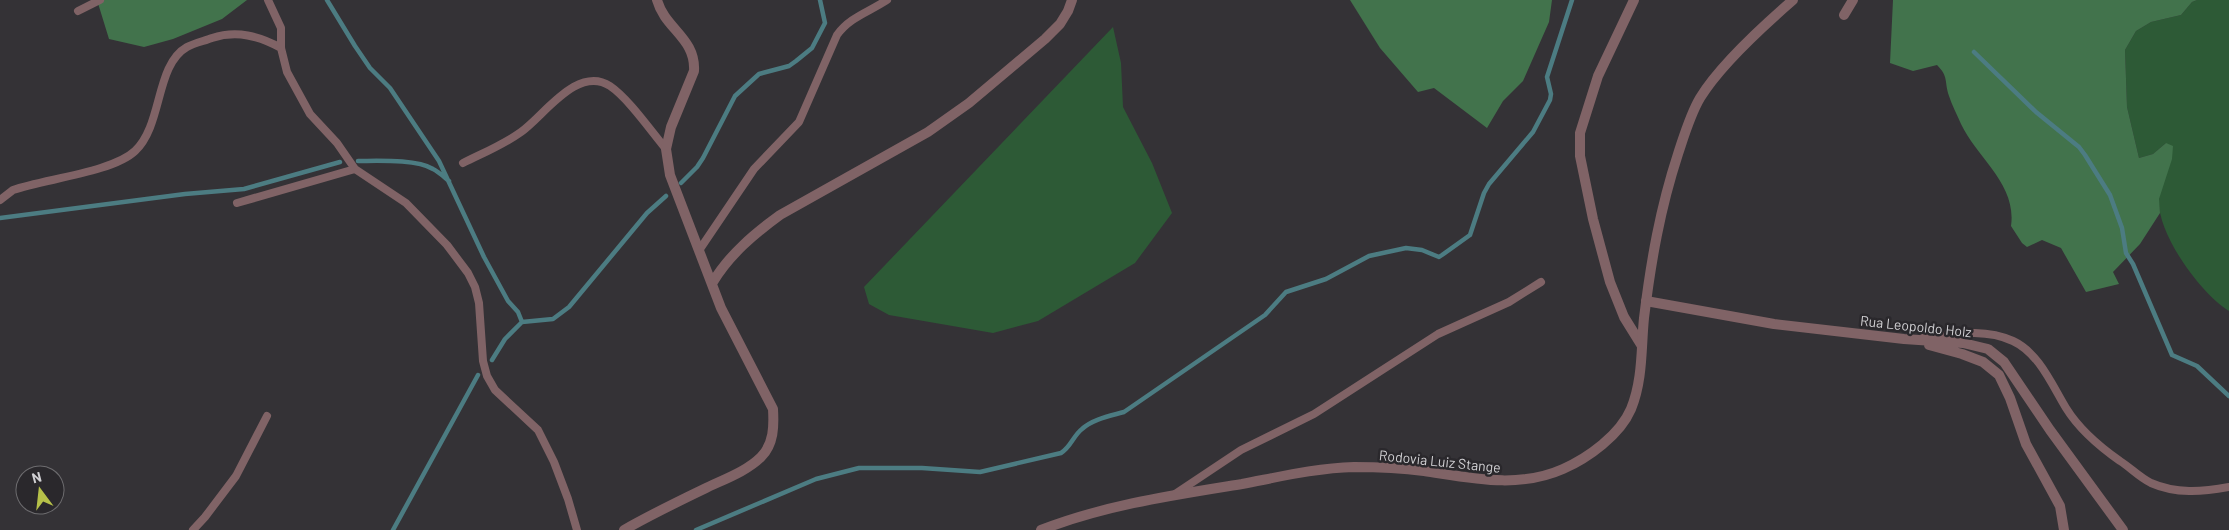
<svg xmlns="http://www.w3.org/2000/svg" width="2229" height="530" viewBox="0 0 2229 530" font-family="Barlow,sans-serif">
	<rect width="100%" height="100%" fill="#343236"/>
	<path fill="#2d5a36" d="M2197,0h32v311c-28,-17 -72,-77 -70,-111 0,-6 3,-13 5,-19 2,-12 1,-26 2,-38l-13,11 -14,4 -12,-51 -2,-57 11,-19 15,-9 30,-7 11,-13z
		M1113,27l8,36 2,44 29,56 20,50 -37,50 -97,58 -45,12 -104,-18 -20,-11 -5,-17z"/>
	<path fill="#42734c" d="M97,0h150l-25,19 -49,20 -29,8 -35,-8z
		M1350,0h202l-3,22 -26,59 -20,20 -16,27 -53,-40 -16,4 -38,-44z
		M1893,0h304l-5,2 -11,13 -30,7 -15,9 -11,19 2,57 12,51 14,-4 13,-11 7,3 -1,13 -13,40 1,14 -20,31 -27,28 6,12 -33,8 -25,-44 -19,-8 -15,7 -5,-4 -11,-17c6,-42 -34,-68 -50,-102 -4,-9 -9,-19 -12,-28 -5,-15 0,-19 -12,-31l-24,6 -23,-8z"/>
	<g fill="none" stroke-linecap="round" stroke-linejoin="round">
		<path stroke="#4c7c82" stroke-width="4.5" d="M327,0l28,46 15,22 20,20 49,73 45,96 24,44 10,11 4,10
			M1974,52l62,60 43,35 6,8 25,40 12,33 4,25 7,11 39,91 25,11 32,30
			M358,161c20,0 58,-2 75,8 6,3 11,8 16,12
			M681,183l16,-16 6,-9 32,-62 24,-22 30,-8 7,-5 16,-13 13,-25 -5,-23
			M0,218l185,-24 59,-5 96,-27
			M492,360l13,-21 17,-17 31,-3 16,-12 78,-94 19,-17
			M393,530l85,-155
			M696,530l120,-51 43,-11h63l58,4 81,-19c10,-6 12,-17 21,-24 11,-10 28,-13 42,-17l141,-97 21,-23 40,-13 43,-23 37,-8 16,2 17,7 3,-2 28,-20 14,-42 5,-9 44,-52 17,-32 1,-6 -4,-17 25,-77"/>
		<path stroke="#806366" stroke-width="8" d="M268,0l13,28v20l6,24 23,42 27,29 18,26 51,34 41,42 21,28 7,14 4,16 4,58 4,15 8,14 43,40 16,32 14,37 9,31
			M78,11l22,-11
			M463,163c20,-10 40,-18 58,-31 23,-16 56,-67 89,-46 18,12 41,45 56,63
			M0,200l13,-10c32,-11 100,-18 122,-39 28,-26 20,-86 52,-104 7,-4 17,-6 25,-9 25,-8 47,-2 69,10
			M237,203l118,-34
			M700,249l54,-80 45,-47 38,-87c13,-18 32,-23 50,-35
			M1924,337c29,-3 61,-9 89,4 26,12 39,44 53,67 13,21 34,39 54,53 11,7 19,16 31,22 25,11 51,9 78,4
			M1175,494l66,-44 73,-36 124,-80 71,-32 32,-20
			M193,530l12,-13 31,-41 31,-60"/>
		<path stroke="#806366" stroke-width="10" d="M1634,0l-36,76 -18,57v23l13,63 17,63 14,35 18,29
			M1844,15l9,-15
			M713,282c16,-27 41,-48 67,-67l148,-83 41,-29 76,-64 15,-15 8,-13 4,-11
			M1646,301l128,23 130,15 59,4 25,6 16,13 46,68 73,100
			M1929,345l33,9 21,8 16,13 11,23 16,46 34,62 4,24
			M624,530c26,-15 53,-28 80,-41 18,-9 42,-17 57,-32 13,-13 13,-31 12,-48l-52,-101 -51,-133 -4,-26 5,-22 23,-56c2,-33 -29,-42 -37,-71"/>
		<path stroke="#806366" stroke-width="10" d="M1041,530c64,-25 133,-35 201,-46 37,-7 74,-16 112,-17 24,0 47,1 70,4 47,7 94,18 139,-2 25,-11 57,-34 68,-60 12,-29 10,-61 13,-91 7,-57 16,-109 34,-164 6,-18 12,-39 22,-56 20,-33 63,-72 93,-98"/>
	</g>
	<g text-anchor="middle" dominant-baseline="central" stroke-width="5" stroke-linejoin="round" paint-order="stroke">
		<g font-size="14" fill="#d2d1d4" stroke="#2a282c">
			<text transform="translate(1916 326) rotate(6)">Rua Leopoldo Holz</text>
			<text transform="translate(1440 461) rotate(6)">Rodovia Luiz Stange</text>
		</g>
	</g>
	<g transform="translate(40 490) rotate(345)"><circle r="24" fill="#2a282c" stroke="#6d6c6f"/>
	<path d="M0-4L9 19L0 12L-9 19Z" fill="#b6c149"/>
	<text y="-8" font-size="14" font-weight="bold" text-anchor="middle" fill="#d2d1d4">N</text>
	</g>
</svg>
